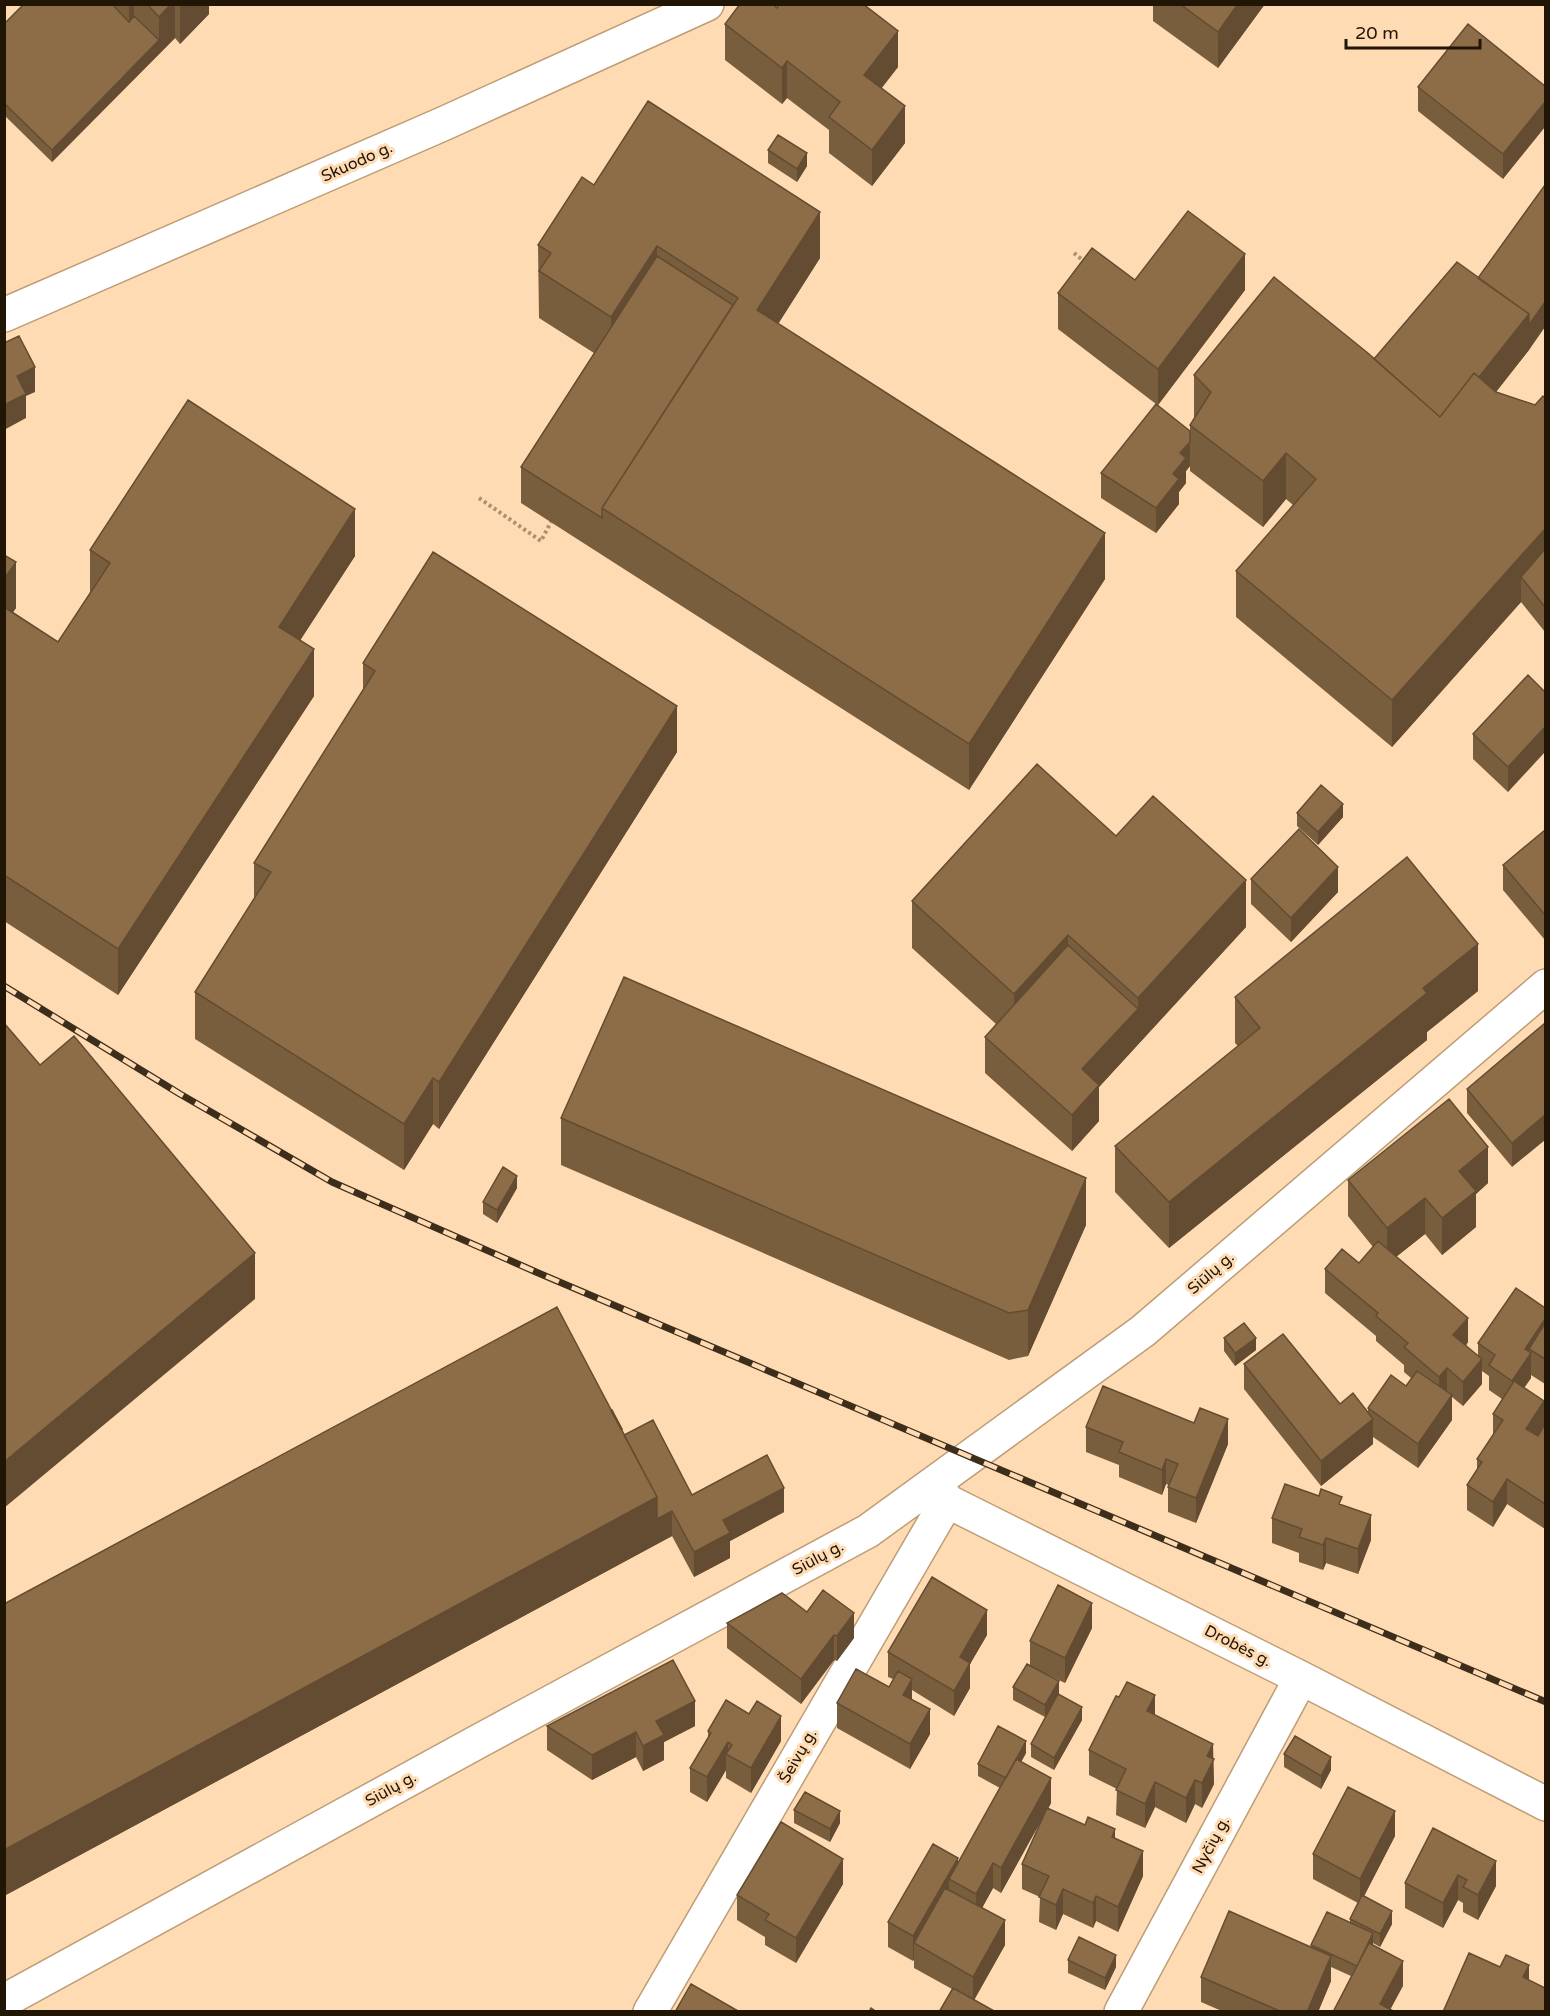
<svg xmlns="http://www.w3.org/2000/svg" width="1550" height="2016" viewBox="0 0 1550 2016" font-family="'Varela Round',sans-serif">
	<rect width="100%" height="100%" fill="#ffdbb3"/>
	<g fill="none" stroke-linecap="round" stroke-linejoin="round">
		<g stroke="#be9d76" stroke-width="36">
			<path id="street" d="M4,315l441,-192 262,-119
				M936,1483l11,18 354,177 245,126
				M4,2001l475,-260 389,-210 275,-200 403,-345
				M650,2012l297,-511
				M1121,2012l180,-334"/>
		</g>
		<path stroke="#ab9072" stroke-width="4" stroke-dasharray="3 3" stroke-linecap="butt" d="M1074,253l11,9
			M479,498l62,43 10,-19"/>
		<use href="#street" stroke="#fff" stroke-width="33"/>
		<g stroke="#3d2e1c" stroke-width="7">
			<path id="rail" d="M4,986l176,108 152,88 204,90 1010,430"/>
		</g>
		<use href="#rail" stroke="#ffdbb3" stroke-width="4.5" stroke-dasharray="14" stroke-linecap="butt"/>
	</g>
	<path fill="#795e3e" d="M24,4h185v10l-29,30 -5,-6 -123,124 -48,-47v-91z
		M1153,4h112l-47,64 -65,-47z
		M777,8l121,59 -17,21 24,55 -33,43 -43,-33v-23l-42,-32 -5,6 -57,-44v-36z
		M1545,86l-42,93 -85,-68v-24z
		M768,150l39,16 -10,16 -29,-19z
		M594,185l226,73 -42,66 327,255 -136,211 -448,-287v-36l73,-114 -55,-35 -1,-73z
		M1135,280l110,10 -87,115 32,26v-6l4,-5v-45l180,-16 155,-9 -33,42 39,13 10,-7v234l-24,-30 -129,145 -156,-130v-46l57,-66 -7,-6 -23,28 -73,-56v-5l-4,5v12l-7,9v12l-23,29 -55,-35v-25l55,-69 -98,-75v-36z
		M90,550l265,6 -55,84 14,56 -196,299 -114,-74v-366l12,53 -3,4 45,30 32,-49z
		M363,663l314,89 -238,377 -6,-5 -29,46 -209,-131v-47l59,-93v-36l109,-172z
		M1528,675l-20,117 -35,-33v-25z
		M1297,813l46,4 -25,28 -21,-19z
		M1545,830v110l-42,-50v-25z
		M1116,836l130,91 -147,160v34l-27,30 -87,-78v-36l11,-13 -84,-76v-47z
		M1251,879l87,13 -47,50 -40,-38z
		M1478,991l-51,41v8l-258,208 -54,-56v-46l123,-100 -3,-3v-46z
		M1545,1023l-33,144 -45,-54v-24z
		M561,1118l525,107 -58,131 -19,4 -448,-195z
		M1348,1180l140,3 -12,11v33l-34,28 -17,-21 -29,23 72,85 -2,4 12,10v-13l67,-35v76l-14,-9v3l-7,10 20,38 1,-2v105l-38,-25 -14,23 -26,-17v-25l10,-15v-11l16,-24v-21l9,-15 -13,-9v-14l-7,-5v13l-19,22 -11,-9v23l-34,48 -45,-31v7l-52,42 -77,-97v-25l96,40 28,9v-5l38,-22 5,-8 -7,-6v-7l-28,-24v-5l-51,-43v-24l34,-6 14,-16 -25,-31z
		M517,1188l-20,35 -14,-9v-12z
		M1224,1338l32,12 -21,16 -11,-15z
		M1086,1427l142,17 -32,79 -28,-11v-25l1,-2 -3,-1 -4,11 -43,-18v-12l-33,-13z
		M622,1430l2,5 68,60 92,17 -54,29v17l-36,19 -22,-41 -668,360v-292z
		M1342,1505l29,35 -13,34 -32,-11 -3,7 -24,-8v-9l-27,-10v-25z
		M807,1612l47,26 -17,23 -3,-1 -33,44 -74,-56v-25z
		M1092,1628l-27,55 -27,-13 44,50 -28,50 -23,-13v-13l14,-27 -32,-17v-13l17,-22v-24z
		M987,1635l-17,29v24l-16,28 -42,-26v10l18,34 -20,35 -73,-41v-25l52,-16 4,-8 -5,-2v-25z
		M1155,1715l58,44 1,25 -12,24 -7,-4 -9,19 -31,-16 -10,21 -29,-13 1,-26 -28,-14v-25z
		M547,1726h148l-31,16v18l-21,11 -7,-14 -44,23 -45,-30z
		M708,1731l73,10 -30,52 -25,-15v-8l-19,32 -17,-10v-24l18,-31z
		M1026,1753l-5,9 30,41 -3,6 67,30 28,37 -25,56 -22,-11 -3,7 -30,-14 -7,16 -17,-8 1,-25 -18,-8v-25l21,-47 -42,76 -8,-5 -11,20 23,37 -31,55 -22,-11 -38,-21v-9l-1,2 -25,-14v-25l70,-59 42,-75 -22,-12v-12z
		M1284,1754l47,16 -10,19 -37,-22z
		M794,1810l46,13 -10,19 -36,-19z
		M1433,1828l63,58 -18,34 -15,-8v-9l-5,-3 -15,28 -38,-20v-25z
		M1395,1836l-31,60 28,28 -12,23 -7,-4v2l30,41 -70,26 18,-36 -20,-9v14l-13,31h-94l-23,-10v-25l110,-30v-2l39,-22v-4l8,-16 -45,-24v-25z
		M843,1884l-47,79 -31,-18v-8l-28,-17v-25z
		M1068,1960l48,7 -11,23 -37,-17z"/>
	<path fill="#634c32" d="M129,4h5v25l-5,5z
		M171,4h4v34l-123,124v-12l107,-110v-23z
		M183,4h26v10l-29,30v-37z
		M1238,4h27l-47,64v-36z
		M898,31v36l-34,44v-36z
		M787,61v37l-5,6v-36z
		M1545,102v25l-42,52v-25z
		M905,106v37l-33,43v-36z
		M807,153v13l-10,16v-13z
		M820,212v46l-63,99v-47z
		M657,246v47l-46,71v-47z
		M1245,254v36l-87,115v-36z
		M1545,302v25l-16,23 -89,113v-36l89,-113z
		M35,367v25l-9,4v22l-22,12v-25l13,-29z
		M1190,442v24l-4,5v12l-7,9v12l-23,29v-25l17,-34 7,-21z
		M1286,453v46l-23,28v-46z
		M355,509v47l-76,117v-46z
		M1545,529v46l-24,2v25l-129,145v-47z
		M1105,533v46l-136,211v-46z
		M16,562v46l-12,17v-46z
		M314,649v47l-196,299v-46z
		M677,706v46l-238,377v-47z
		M1545,727v25l-37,40v-25z
		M1343,804v13l-25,28v-13z
		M1338,867v25l-47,50v-24z
		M1246,880v47l-147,160v34l-27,30v-36l10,-46 56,-60v-11z
		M1068,935v46l-54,59v-46z
		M1478,944v47l-51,41v8l-258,208v-46l254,-214z
		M433,1078v46l-29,46v-46z
		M1545,1115v25l-33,27v-24z
		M1488,1147v36l-12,11v33l-34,28v-37l17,-47z
		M517,1176v12l-20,35v-13z
		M1086,1178v47l-58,131v-46z
		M1425,1198v36l-38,30v-36z
		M255,1253v46l-251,209v-46z
		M1468,1318v24l-15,18v-25z
		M1545,1319v25l-16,5v6l2,-2v25l-19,27v-24l13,-32z
		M1256,1338v12l-21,16v-13z
		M1482,1359v25l-19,22v-24z
		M1447,1368v25l-8,9v-25z
		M1452,1395v25l-34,48v-24z
		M1544,1401v25l-18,27v-24z
		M1228,1419v25l-32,79v-25z
		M1373,1419v25l-52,42v-25z
		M1166,1459v25l-4,11v-25z
		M1507,1479v25l-14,23v-25z
		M784,1488v24l-54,29v17l-36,19v-25l29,-32z
		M657,1497l15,14v25l-668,360v-46z
		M1371,1515v25l-13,34v-25z
		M1326,1538v25l-3,7v-25z
		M1092,1603v25l-27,55v-25z
		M987,1610v25l-17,29v24l-16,28v-25l6,-34z
		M854,1613v25l-17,23v-25z
		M834,1635v25l-33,44v-25z
		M912,1679v25l-9,-9z
		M1059,1681v13l-14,23v-12z
		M1155,1695v25l-8,-9z
		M695,1701v25l-31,16v18l-21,11v-25l13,-25z
		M1082,1707v13l-28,50v-12z
		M930,1709v25l-20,35v-25z
		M781,1716v25l-30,52v-25z
		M636,1732v25l-44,23v-25z
		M1026,1741v12l-20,37v-12z
		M728,1742v12h-2v16l-19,32v-25z
		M1213,1744l1,40 -12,24v-25l5,-27z
		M1331,1757v13l-10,19v-13z
		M1051,1778v25l-50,90v-25z
		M1195,1780v24l-9,19v-25z
		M1155,1782v25l-10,21v-24z
		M840,1811v12l-10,19v-13z
		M1395,1811v25l-35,68v-25z
		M1115,1829v25l-3,-17z
		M1143,1851v25l-25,56v-25z
		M958,1858v25l-9,-4v20l-35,44v16l-1,2v-25z
		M843,1859v25l-47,79v-25z
		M1496,1861v25l-18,34v-25z
		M993,1863v25l-17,31v-25z
		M1458,1875v25l-15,28v-25z
		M1063,1889v25l-7,16v-25z
		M1096,1896v25l-3,7v-25z
		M1392,1911v13l-12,23v-13z
		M1005,1920v25l-32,57v-25z
		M1373,1933v13l-16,20z
		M1116,1955v12l-11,23v-12z
		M1331,1956v25l-13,31h-11z
		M1403,1961v25l-14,26 -9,-8z
		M1529,1965v25l-6,-13z"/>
	<path fill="#8d6d48" stroke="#634c32" stroke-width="1.5" d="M24,4h88l17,18 5,-6 25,24 -107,110 -48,-47v-79z
		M147,4h24l-12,13z
		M740,4h33l4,4 2,-4h84l35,27 -34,44 41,31 -33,44 -43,-33 11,-15 -53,-41 -5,7 -57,-44z
		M1180,4h58l-20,28z
		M1468,24l77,62v16l-42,52 -85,-67z
		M648,101l172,111 -63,98 348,223 -136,211 -367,-236 136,-210 -81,-52 -46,71 -72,-46 12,-18 -13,-8 44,-68 12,8z
		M778,135l29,18 -10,16 -29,-19z
		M1545,185v117l-16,23v-11l-51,-36z
		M1188,211l57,43 -87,115 -100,-76 34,-45 43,32z
		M657,256l76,49 -131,203v10l-81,-51z
		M1457,262l72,52 -50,63 -5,-4 -34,44 -66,-58z
		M1274,277l95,77 71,63 34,-44 22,19 39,13 8,-9 2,2v131l-153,171 -156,-129 80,-92 -30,-26 -23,28 -73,-56 21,-33 -17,-17z
		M19,336l16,31 -18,9 9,18 -22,11v-62z
		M188,400l167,109 -76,118 35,22 -196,300 -114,-74v-268l54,35 52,-79 -20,-13z
		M1156,404l34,27v11l-10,11 6,5 -13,16 6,5 -23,29 -55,-35z
		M1545,549v58l-24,-30z
		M433,552l244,154 -238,376 -6,-4 -29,46 -209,-132 76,-120 -17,-9 121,-192 -12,-8z
		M4,555l12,7 -12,17z
		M1528,675l17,17v35l-37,40 -35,-33z
		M1037,764l79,72 37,-40 93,84 -108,118 -70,-63 -54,59 -102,-93z
		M1321,785l22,19 -25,28 -21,-19z
		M1299,829l39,38 -47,51 -40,-39z
		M1545,830v85l-42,-50z
		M1407,857l71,87 -55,44 4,5 -258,209 -54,-56 145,-118 -25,-31z
		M1068,945l70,64 -56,60 17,16 -27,30 -87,-78z
		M624,977l462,201 -58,132 -19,3 -448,-195z
		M4,1023l36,42 34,-29 181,217 -251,209z
		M1545,1023v92l-33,28 -45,-54z
		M1449,1099l39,48 -29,24 17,20 -34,27 -17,-20 -38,30 -39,-48z
		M503,1167l14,9 -20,34 -14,-8z
		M1378,1241l90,77 -15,17 29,24 -19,23 -16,-14 -8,9 -35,-30 4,-4 -32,-27 2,-3 -53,-44 17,-20 17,14z
		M1516,1288l29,20v11l-20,30 6,4 -19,28 -23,-16 6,-10 -17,-12z
		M557,1307l100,190 -653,353v-246z
		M1244,1323l12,15 -21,15 -11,-15z
		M1545,1323v36l-16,-10z
		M1283,1334l57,70 13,-11 20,26 -52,42 -77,-97z
		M1417,1371l35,24 -34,49 -50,-36 23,-33 15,11z
		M1514,1381l30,20 -18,28 12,7 7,-12v80l-38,-25 -14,23 -26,-17 15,-23 -5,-3 26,-39 -10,-6z
		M1103,1386l91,37 6,-15 28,11 -32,79 -28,-11 10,-23 -12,-5 -4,11 -43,-18 4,-10 -37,-15z
		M612,1410l10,19h-1l-10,-18z
		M653,1420l39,75 75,-40 17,33 -61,32 7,13 -36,19 -22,-41 -15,8v-22l-33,-62z
		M1285,1484l34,12 2,-7 21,8 -3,7 32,11 -13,34 -32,-11 -3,7 -24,-8 3,-8 -30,-11z
		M932,1577l55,33 -27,47 10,6 -16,28 -66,-39z
		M1058,1585l34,18 -27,55 -35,-17z
		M823,1590l31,23 -17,23 -3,-1 -33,44 -74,-56 55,-30 25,19z
		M673,1660l22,41 -39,20 8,14 -21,11 -7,-14 -44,23 -45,-29z
		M1027,1664l32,17 -14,24 -32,-18z
		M856,1669l33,18 9,-16 14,8 -9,16 27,14 -20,35 -73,-41z
		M1127,1682l28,13 -8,16 66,33 -6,12 7,3 -12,24 -7,-3 -9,18 -31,-16 -10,22 -29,-14 10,-21 -37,-19 27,-54 3,1z
		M1058,1694l24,13 -28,51 -23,-14z
		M726,1700l23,14 8,-13 24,15 -30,52 -25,-14 6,-9 -4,-3 -21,35 -17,-9 21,-35 -3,-2z
		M998,1726l28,15 -20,37 -28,-14z
		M1295,1736l36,21 -10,19 -37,-22z
		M1016,1759l35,19 -50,90 -8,-5 -17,31 -27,-15z
		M1348,1787l47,24 -35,68 -47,-25z
		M805,1792l35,19 -10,18 -36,-19z
		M1047,1808l38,17 3,-8 27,12 -3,8 31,14 -25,56 -22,-11 -3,7 -30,-14 -7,16 -17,-8 10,-21 -27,-12z
		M781,1822l62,37 -47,79 -31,-18 4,-6 -32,-19z
		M1433,1828l63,33 -18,34 -15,-8 4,-7 -9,-5 -15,28 -38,-20z
		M933,1844l25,14 -45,78 -25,-14z
		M945,1888l60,32 -32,57 -59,-34z
		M1362,1895l30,16 -12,23 -30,-15z
		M1229,1911l102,45 -24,56h-25l-81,-35z
		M1327,1912l46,21 -16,33 -46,-21z
		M1079,1937l37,18 -11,23 -37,-18z
		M1369,1943l34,18 -23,43 15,8h-62z
		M1469,1953l31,14 6,-12 23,10 -6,12 22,11v24h-102z
		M691,1984l47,27 -1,1h-62z
		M953,1988l43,24h-57z
		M871,2008l6,4h-8z"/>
	<g text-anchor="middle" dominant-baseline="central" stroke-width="6" stroke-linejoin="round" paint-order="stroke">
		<g font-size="16" fill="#211506" stroke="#ffdbb3">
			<text transform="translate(357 162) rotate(-24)">Skuodo g.</text>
			<text transform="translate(1211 1273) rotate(-41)">Siūlų g.</text>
			<text transform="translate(818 1558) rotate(-28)">Siūlų g.</text>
			<text transform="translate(1238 1646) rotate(27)">Drobės g.</text>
			<text transform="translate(798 1756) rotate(-60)">Šeivų g.</text>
			<text transform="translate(391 1789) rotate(-29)">Siūlų g.</text>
			<text transform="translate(1211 1845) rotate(-62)">Nyčių g.</text>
		</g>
	</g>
	<rect width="1550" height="2016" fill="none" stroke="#211506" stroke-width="12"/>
	<path d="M1346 39v9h134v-9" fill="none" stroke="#211506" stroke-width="3"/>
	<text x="1355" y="39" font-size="18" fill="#211506" stroke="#ffdbb3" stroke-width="4.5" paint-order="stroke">20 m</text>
</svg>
